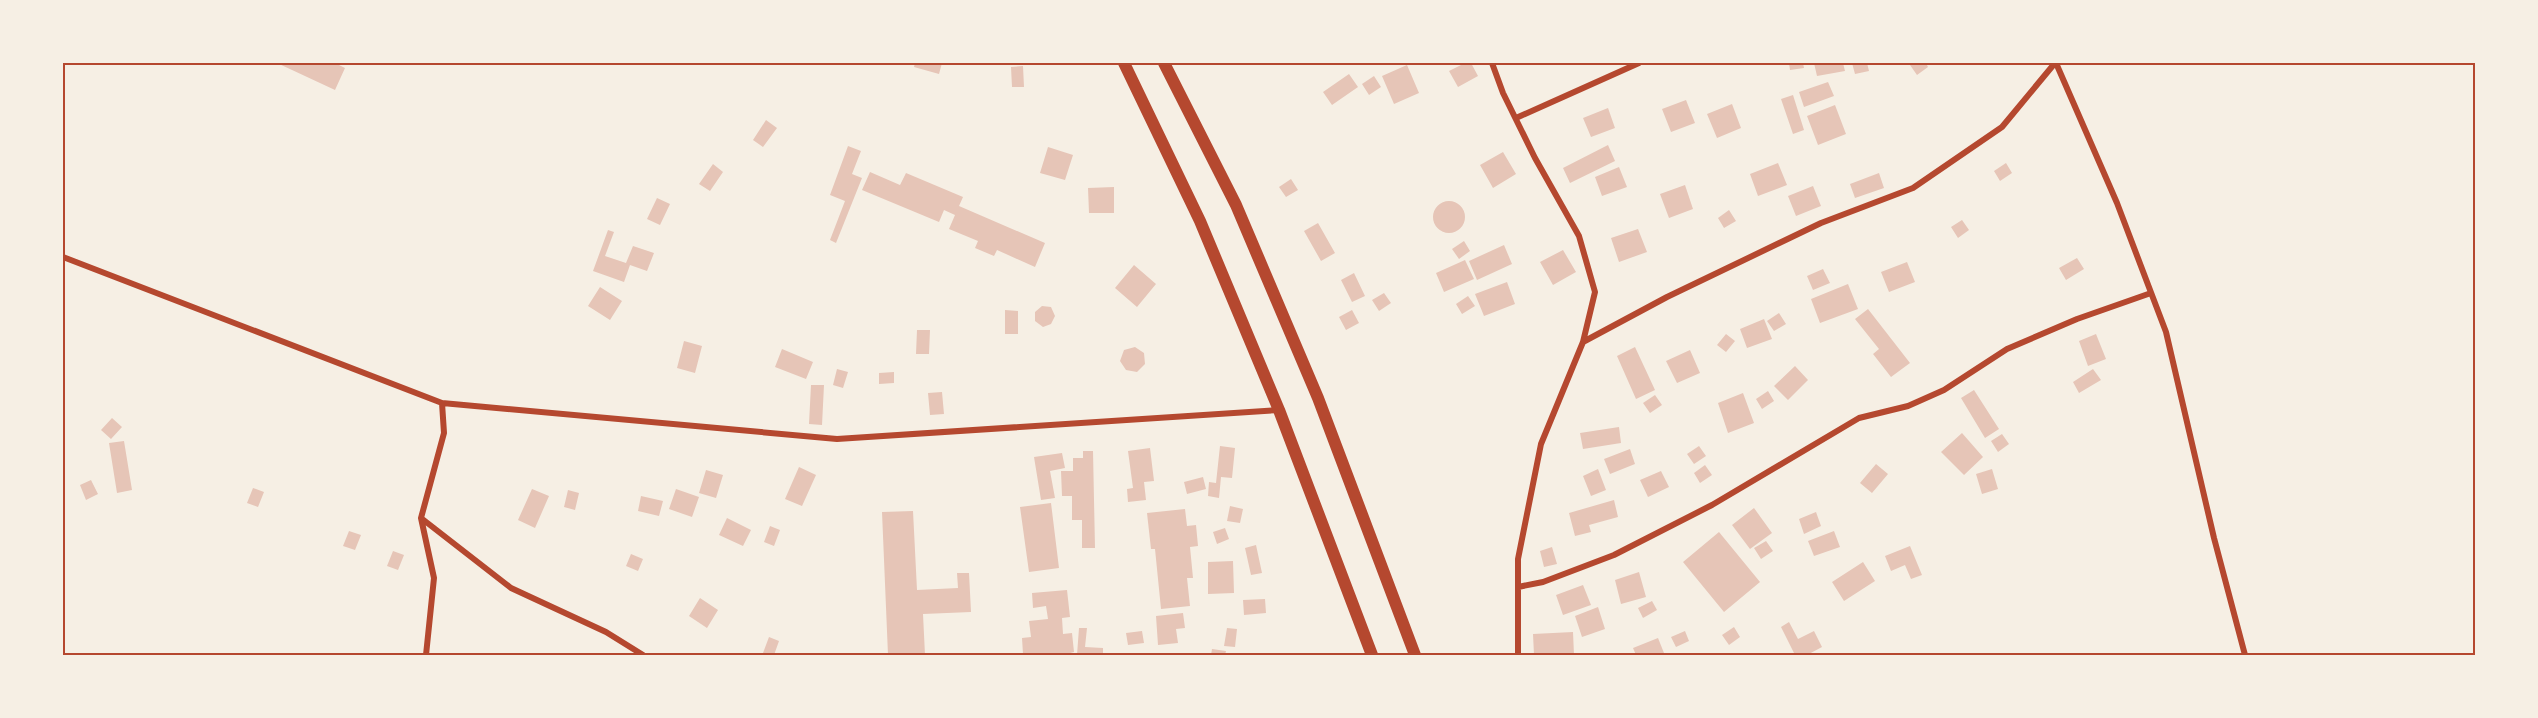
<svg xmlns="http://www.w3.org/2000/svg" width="2538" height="718" viewBox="0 0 2538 718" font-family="Roboto,sans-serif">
	<rect width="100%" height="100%" fill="#f6efe4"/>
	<path fill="#e6c5b7" d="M277,63h58l10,5 -10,22z
		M915,63h27l-3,11 -25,-7z
		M1465,63h6l7,13 -20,11 -9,-16z
		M1789,63h14l1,5 -14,2z
		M1814,63h29l2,8 -28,5z
		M1852,63h15l2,8 -14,3z
		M1912,63h14l2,4 -11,8 -7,-10z
		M1407,65l12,28 -25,11 -12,-28z
		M1023,66l1,21h-12l-1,-20z
		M1349,74l9,13 -26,18 -9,-13z
		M1374,76l7,11 -12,8 -7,-11z
		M1828,82l6,14 -30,11 -5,-15z
		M1793,95l11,35 -11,4 -12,-35z
		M1686,100l9,23 -24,9 -9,-23z
		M1732,104l9,24 -24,10 -10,-24z
		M1835,105l11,29 -28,11 -11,-29z
		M1608,108l7,20 -24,9 -8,-19z
		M766,120l11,8 -14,19 -10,-7z
		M1608,145l7,16 -45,22 -7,-15z
		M848,146l13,5 -9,23 10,4 -26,65 -6,-3 15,-39 -15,-6z
		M1048,147l25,8 -8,25 -25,-7z
		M1503,152l13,22 -23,14 -13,-23z
		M1778,163l9,22 -29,11 -8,-22z
		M2006,163l6,10 -12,8 -6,-10z
		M713,164l10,8 -13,19 -11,-7z
		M1619,167l8,20 -25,9 -7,-19z
		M870,172l30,13 6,-12 57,24 -4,9 86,37 -10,24 -38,-17 -3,6 -19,-8 3,-7 -29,-12 6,-14 -11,-5 -5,12 -77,-32z
		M1879,173l5,15 -29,10 -5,-14z
		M1291,179l7,11 -12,7 -7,-10z
		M1685,185l8,24 -24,9 -9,-24z
		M1813,186l8,20 -25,10 -8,-20z
		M1114,187v26h-25l-1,-25z
		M657,198l13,6 -10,21 -13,-6z
		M1433 217a16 16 0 1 1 32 0a16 16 0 1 1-32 0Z
		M1729,210l7,11 -12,7 -6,-10z
		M1962,220l7,10 -11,8 -7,-11z
		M1318,223l17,30 -14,8 -17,-30z
		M1638,229l9,23 -28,10 -8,-24z
		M608,230l6,2 -9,24 21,7 7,-17 21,7 -7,18 -17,-6 -6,17 -31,-11z
		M1464,241l6,10 -11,8 -7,-10z
		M1504,245l8,19 -35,16 -8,-19z
		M1563,250l13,22 -23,13 -13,-23z
		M2077,258l7,11 -18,11 -7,-12z
		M1465,260l9,19 -30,13 -8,-19z
		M1907,262l8,20 -26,10 -8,-20z
		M1134,265l22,19 -19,23 -22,-19z
		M1823,269l7,14 -17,7 -6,-14z
		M1354,273l11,23 -13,6 -11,-22z
		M1507,282l8,22 -31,12 -9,-22z
		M1848,284l10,25 -38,14 -9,-24z
		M600,287l22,14 -12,19 -22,-14z
		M1384,293l7,10 -12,8 -7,-11z
		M1468,296l7,10 -13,8 -6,-10z
		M1042,306l9,1 4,9 -4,8 -8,3 -8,-6v-9z
		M1868,309l42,54 -19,14 -18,-23 6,-5 -24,-30z
		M1005,310l13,1v23h-13z
		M1352,310l7,13 -13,7 -7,-13z
		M1779,313l7,11 -12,7 -7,-10z
		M1764,319l8,20 -25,9 -7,-19z
		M917,330h13l-1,24h-13z
		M1726,334l9,7 -9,11 -9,-7z
		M2096,334l10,25 -18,7 -9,-25z
		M684,341l18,5 -7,27 -18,-5z
		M1135,347l9,6 1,11 -8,8 -11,-2 -6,-9 4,-11z
		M1635,347l20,43 -19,9 -19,-43z
		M782,349l31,13 -7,17 -31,-12z
		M1690,350l10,23 -23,10 -11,-22z
		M1795,366l13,14 -20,20 -14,-14z
		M837,369l11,3 -5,16 -10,-3z
		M2093,369l8,11 -22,13 -6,-11z
		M894,372v11l-15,1v-11z
		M811,385h13l-2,40 -13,-1z
		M1974,390l25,39 -14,9 -24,-40z
		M1768,391l6,10 -12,8 -6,-10z
		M942,392l2,22 -14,1 -2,-22z
		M1743,393l11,30 -26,10 -10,-30z
		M1655,395l7,10 -12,8 -7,-10z
		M112,418l10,9 -11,12 -10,-9z
		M1619,427l2,16 -38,6 -3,-16z
		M1962,433l21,24 -19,18 -23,-23z
		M2002,434l7,10 -11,8 -7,-11z
		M124,441l8,49 -15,3 -8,-50z
		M1220,446l15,2 -3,30 -11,-1 -2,21 -11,-2 1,-14 7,1z
		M1699,446l7,10 -12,8 -7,-10z
		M1150,448l4,33 -10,1 2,18 -18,2 -1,-13 6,-1 -5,-37z
		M1630,449l5,15 -25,10 -6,-15z
		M1083,451h10l2,97h-13v-28h-10v-24h-10l-1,-25h12v-13h10z
		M1062,453l3,15 -15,3 5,27 -14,2 -7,-43z
		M1876,464l12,10 -16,19 -12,-10z
		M1705,465l7,10 -12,8 -6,-10z
		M799,467l17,8 -14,31 -17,-7z
		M1598,469l8,21 -15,6 -8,-20z
		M1992,469l6,20 -16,5 -6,-20z
		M706,470l17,5 -7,23 -17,-5z
		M1661,471l8,16 -21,10 -8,-17z
		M1203,477l3,12 -19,5 -3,-12z
		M91,480l7,14 -12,6 -6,-15z
		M253,488l11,4 -6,15 -11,-4z
		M532,489l17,7 -14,32 -17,-8z
		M676,489l23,8 -7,20 -23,-8z
		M568,490l11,3 -4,17 -11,-3z
		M641,496l22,5 -4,15 -21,-5z
		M1614,500l4,17 -29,8 2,7 -16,4 -6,-23z
		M1051,503l8,65 -30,4 -9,-65z
		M1230,506l13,3 -3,14 -13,-2z
		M1754,508l18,25 -22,16 -18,-24z
		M1185,509l2,17 9,-1 2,21 -8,1 3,31h-6l3,28 -29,3 -6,-60h-4l-4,-36z
		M913,511l4,79 41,-2 -1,-15h12l2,39 -48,2 2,41h-37l-6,-143z
		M1816,512l5,14 -17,8 -5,-15z
		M727,518l24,12 -8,16 -24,-11z
		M770,526l10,4 -6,16 -10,-4z
		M1225,528l4,11 -12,5 -4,-12z
		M349,531l12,4 -6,15 -12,-4z
		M1834,531l6,16 -26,9 -6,-15z
		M1719,532l41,50 -36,30 -41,-50z
		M1766,541l7,10 -12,8 -7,-11z
		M1256,545l6,28 -11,2 -6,-27z
		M1910,546l12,29 -11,4 -6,-14 -14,6 -6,-15z
		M1552,547l5,17 -13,3 -4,-16z
		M393,551l11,4 -6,15 -11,-4z
		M631,554l12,5 -5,12 -12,-5z
		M1233,561l1,32 -26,1v-32z
		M1863,562l12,19 -31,20 -12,-19z
		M1639,572l7,25 -25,7 -6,-24z
		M1583,585l8,20 -28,10 -7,-20z
		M1067,590l3,27 -8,1 1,16 9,-1 2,19 -11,3 -40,-1 -1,-16 9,-1 -2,-16 19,-2 -2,-13 -13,2 -1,-15z
		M700,598l18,12 -11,18 -18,-12z
		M1265,599l1,14 -22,2 -1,-15z
		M1652,601l5,9 -14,8 -5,-10z
		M1598,607l7,22 -23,8 -7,-21z
		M1183,613l2,15 -9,1 2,14 -20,2 -2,-29z
		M1789,622l9,17 16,-8 8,16 -15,8h-12l-14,-28z
		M1734,627l6,10 -11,8 -7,-10z
		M1079,628h8l-2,19 18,1v7h-26z
		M1227,628l10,1 -2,18 -11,-1z
		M1142,631l2,12 -16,2 -2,-12z
		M1685,631l4,10 -13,6 -5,-10z
		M1573,632l1,23h-40l-1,-21z
		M769,637l10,4 -5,14 -11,-2z
		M1658,638l6,15 -28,2 -3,-7z
		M1212,649l14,2 -1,4h-14z"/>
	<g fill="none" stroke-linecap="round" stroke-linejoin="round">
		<path stroke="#b5482f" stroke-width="6" d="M1492,63l11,30 32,65 44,78 16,56 -12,50
			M2056,63l61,140 49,129 48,206 31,117
			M1516,118l123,-55
			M63,257l379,146 395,36 442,-29
			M442,403l2,30 -23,85 90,70 95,44 37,23
			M421,518l13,60 -8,77
			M1518,587l25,-5 71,-27 98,-50 147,-87 49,-12 36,-16 63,-41 70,-30 74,-26
			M1518,655v-96l23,-115 42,-102 84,-45 154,-74 92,-35 89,-61 53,-64"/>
		<path stroke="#b5482f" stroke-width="12" d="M1124,63l76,158 79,189 93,245
			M1164,63l72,142 82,193 97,257"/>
	</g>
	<rect width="2538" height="718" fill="none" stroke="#f6efe4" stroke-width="129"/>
	<rect x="64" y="64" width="2410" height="590" fill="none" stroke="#b5482f" stroke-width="2"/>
</svg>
